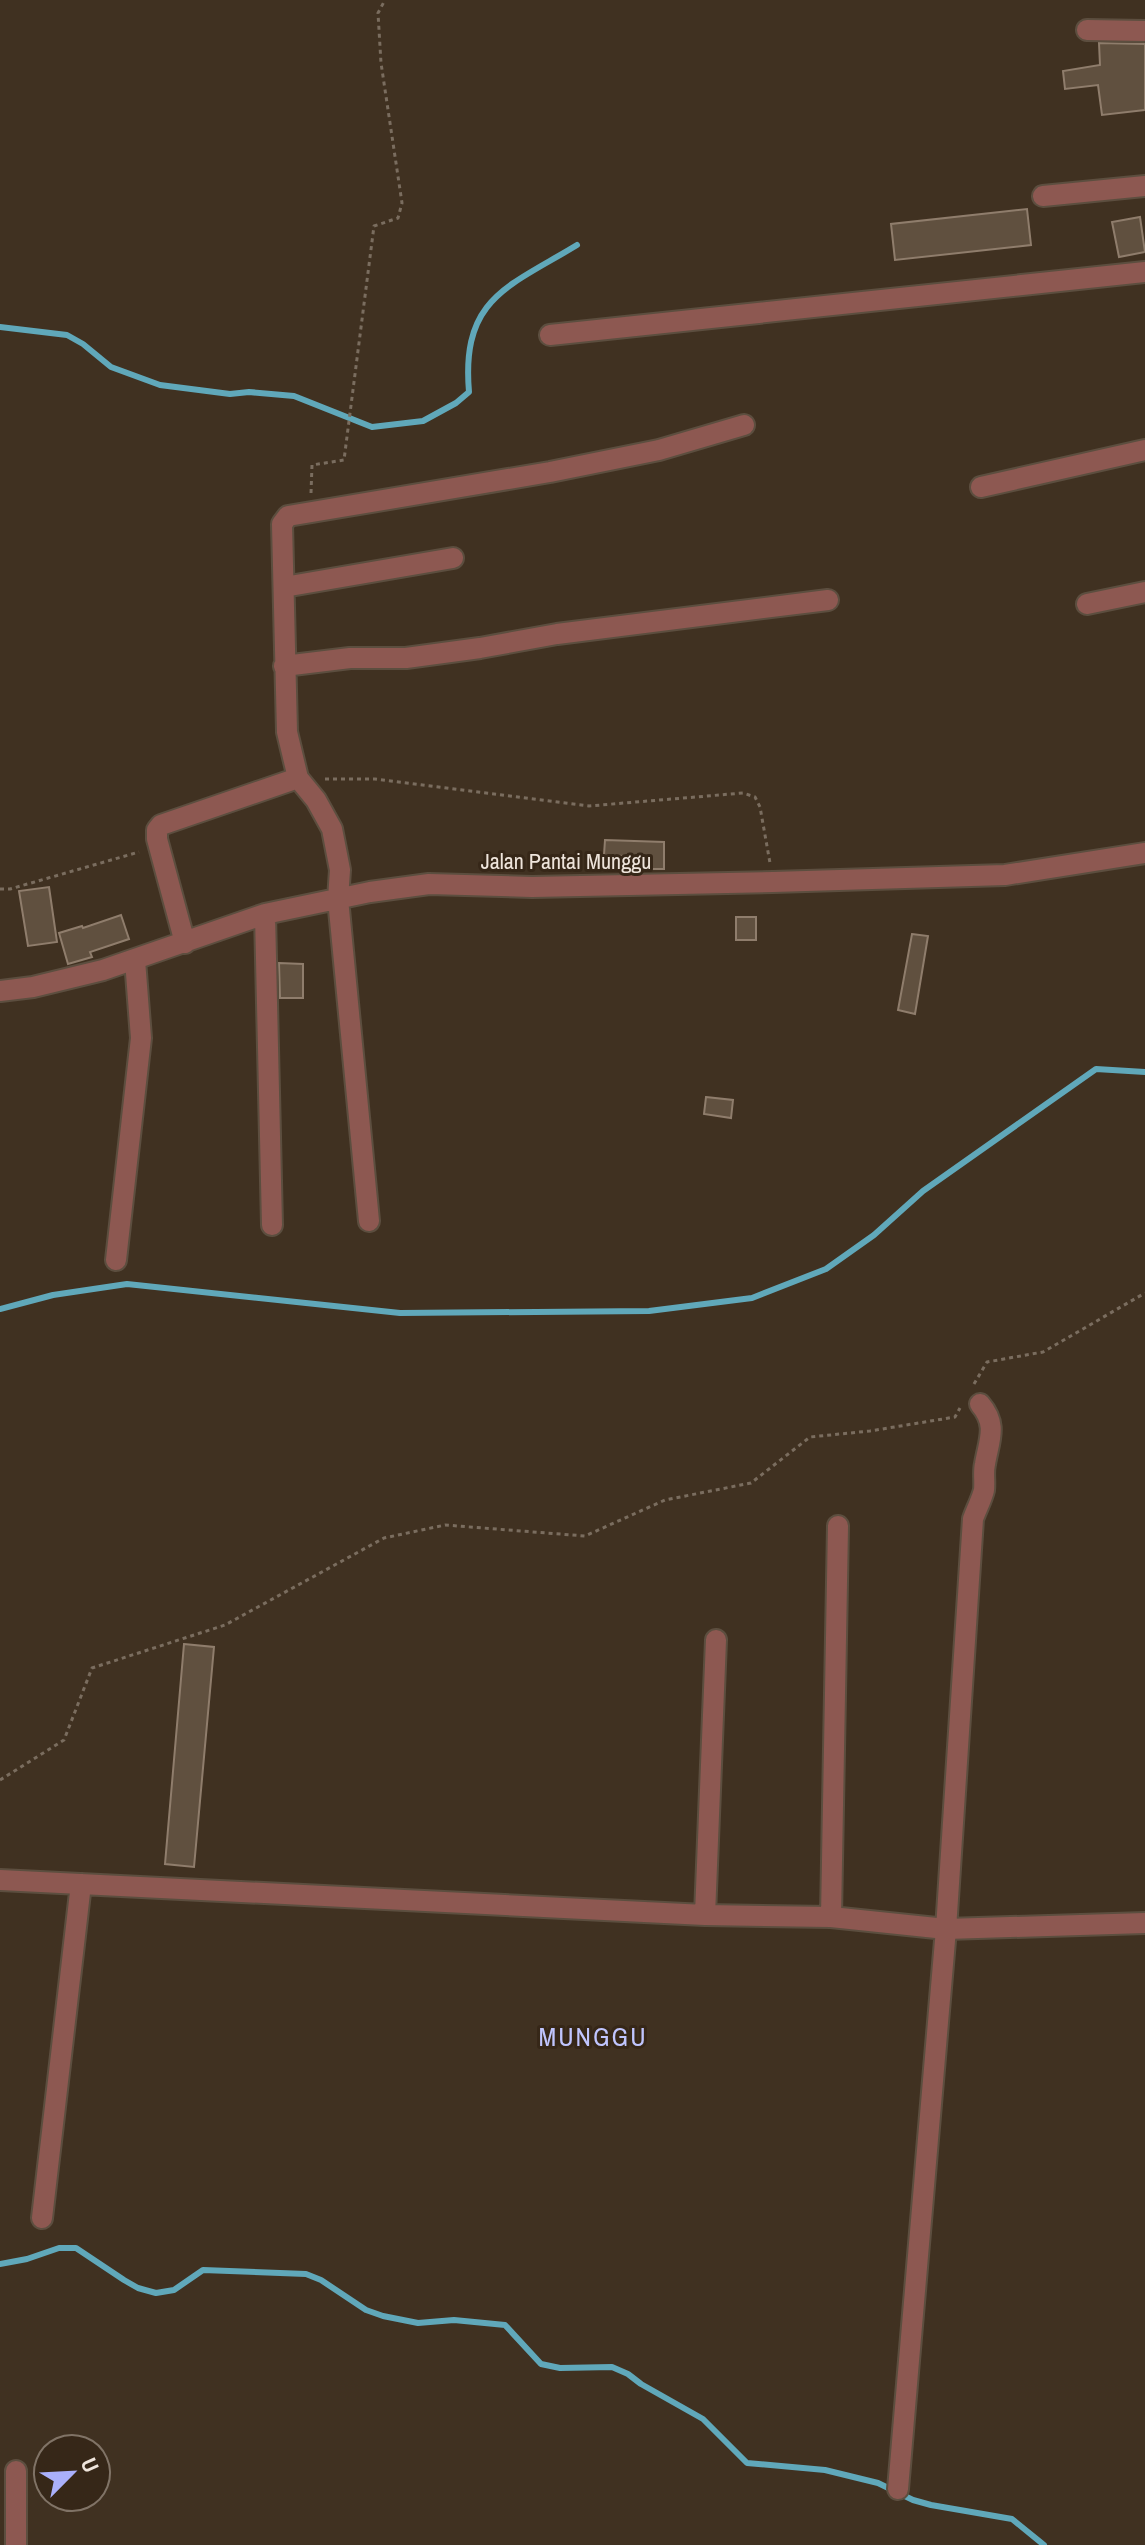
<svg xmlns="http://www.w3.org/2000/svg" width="1145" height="2545" viewBox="0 0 1145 2545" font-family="'Archivo Narrow',sans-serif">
	<rect width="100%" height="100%" fill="#403121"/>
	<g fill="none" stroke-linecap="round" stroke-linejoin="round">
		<path stroke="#60a8ba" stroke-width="6" d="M0,327l67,8 16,9 28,23 49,18 70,9 19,-2 45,4 78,31 51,-6 33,-18 13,-11c-8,-94 39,-105 108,-147
			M0,1309l53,-14 74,-11 273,29 249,-2 103,-13 74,-29 48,-34 49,-44 173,-122 49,3
			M0,2264l27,-5 32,-11h17l48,32 14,8 18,5 18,-3 29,-20 103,4 15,6 45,30 17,6 35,7 36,-3 51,5 36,39 19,4 52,-1 16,7 13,10 62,35 44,44 78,7 53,13 35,17 18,5 81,14 32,26"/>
	</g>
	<path fill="#60503f" stroke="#8f7d6c" stroke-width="2" d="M1099,43l46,1v66l-43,5 -4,-30 -33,4 -2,-18 37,-6z
		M1027,209l4,36 -136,15 -4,-36z
		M1140,217l5,35 -26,5 -7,-35z
		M605,840l59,2v27h-21v-12l-39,-2z
		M49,887l8,55 -29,4 -9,-55z
		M121,915l8,24 -39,13 2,5 -24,7 -9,-31 23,-7 1,2z
		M736,917h20v23h-20z
		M912,934l16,2 -13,78 -17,-4z
		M279,963l24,1v34h-23z
		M706,1097l27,3 -2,18 -27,-4z
		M184,1644l30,3 -20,220 -29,-3z"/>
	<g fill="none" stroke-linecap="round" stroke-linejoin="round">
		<g stroke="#5c4e3f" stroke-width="24">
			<path id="minor" d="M1087,30l58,1
				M1043,196l102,-10
				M550,335l595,-63
				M981,487l164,-37
				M284,587l169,-29
				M1087,604l58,-12
				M284,666l66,-8h56l74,-10 77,-14 271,-34
				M265,914l7,311
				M185,943l-28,-104v-9l4,-5 137,-47
				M0,991l33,-4 70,-17 162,-56 105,-22 59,-8 103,3 241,-5 232,-7 140,-22
				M369,1221l-31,-322 2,-29 -8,-41 -16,-29 -18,-22 -11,-46 -5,-208 6,-8 262,-44 109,-22 85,-25
				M116,1260l25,-222 -6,-78
				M0,1880l705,35 126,2 115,12 199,-6
				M705,1915l11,-275
				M831,1917l7,-391
				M42,2218l39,-334
				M16,2471v74
				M898,2489l48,-560 27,-410c3,-9 9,-20 11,-29 1,-9 -1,-18 1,-26 4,-24 13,-39 -5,-60"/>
		</g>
		<path stroke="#7a6d5f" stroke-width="3" stroke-dasharray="4 4" stroke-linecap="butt" d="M311,493l1,-28 32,-5 30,-234 24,-8 4,-15 -21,-140 -3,-50 7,-13
			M325,779h50l214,27 154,-13 12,4 5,10 10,56
			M0,889h10l129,-37
			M974,1384l13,-22 56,-10 102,-59
			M0,1780l64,-40 28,-72 133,-43 159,-87 61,-13 140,11 80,-36 86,-17 59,-46 60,-6 85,-14 5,-9"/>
		<use href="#minor" stroke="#8d5851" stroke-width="20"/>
	</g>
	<g text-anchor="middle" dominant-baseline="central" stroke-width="6" stroke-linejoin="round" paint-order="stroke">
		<g font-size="22" fill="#efe5dc" stroke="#362718">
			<text x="566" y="861">Jalan Pantai Munggu</text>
		</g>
		<g font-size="26" letter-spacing="2" fill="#c0c5fe" stroke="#362718">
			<text x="593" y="2036">MUNGGU</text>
		</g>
	</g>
	<g transform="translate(72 2473) rotate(66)"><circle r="38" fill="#362718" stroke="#807366" stroke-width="2"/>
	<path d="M0-6L14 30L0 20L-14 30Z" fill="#aab0fb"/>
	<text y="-12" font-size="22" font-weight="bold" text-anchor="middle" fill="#efe5dc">U</text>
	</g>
</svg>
